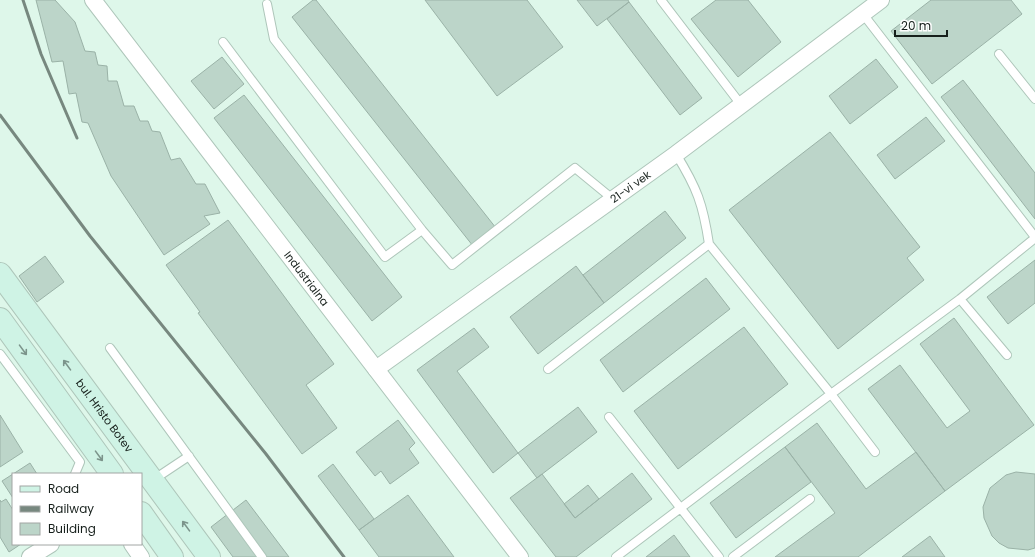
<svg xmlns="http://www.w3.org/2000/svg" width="1035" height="557" viewBox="0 0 1035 557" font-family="Poppins,sans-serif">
	<rect width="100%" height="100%" fill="#def7ea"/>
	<path fill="#bcd5c9" stroke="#9ab2a7" d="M36,0h19l20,22 10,29 10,1 3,13 9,1 1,15h9l7,25h10l6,15h8l4,10 8,1 11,28 9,-2 16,26h9l15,29 -16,3 6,8 -46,31 -53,-79 -23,-53 -6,-1 -6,-29 -7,1 -6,-33 -11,1z
		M313,0h3l180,228 -23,18 -181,-229z
		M425,0h102l36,47 -66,49z
		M577,0h51l1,2 -32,24z
		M716,0h32l33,42 -43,35 -47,-58z
		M931,0h80l11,14 -90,70 -41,-53z
		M629,2l73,96 -22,17 -73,-96z
		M222,57l22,27 -30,25 -23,-28z
		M876,59l22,28 -48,37 -21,-28z
		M963,80l72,93v46l-94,-122z
		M244,95l158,202 -30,24 -158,-203z
		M926,117l19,24 -50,38 -18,-24z
		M830,132l90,115 -13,11 17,22 -86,69 -109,-139z
		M665,211l21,27 -82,65 -21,-28z
		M228,220l106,144 -28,21 31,43 -35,26 -104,-141 2,-1 -34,-47z
		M45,256l19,26 -27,20 -18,-26z
		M1035,260v43l-27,21 -21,-27z
		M576,266l28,37 -66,51 -28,-37z
		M706,278l24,31 -107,83 -23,-32z
		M954,318l80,107 -89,66 -77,-102 32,-24 47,63 23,-17 -50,-67z
		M744,327l44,57 -110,85 -44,-58z
		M474,328l15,19 -32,24 61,82 -25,20 -76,-103z
		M578,407l19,25 -60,46 -19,-25z
		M0,415l23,37 -23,15z
		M398,420l17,23 -6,6 10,14 -29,21 -9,-13 -6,5 -19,-24z
		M817,423l49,66 50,-37 29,39 -87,66h-83l60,-44 -50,-66z
		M785,447l26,35 -75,56 -26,-35z
		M30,463l7,11h-24z
		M333,464l41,55 -15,11 -41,-54z
		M1016,472l19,2v74l-7,2 -20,-2 -9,-5 -7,-7 -8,-18 -1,-11 7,-19 16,-13z
		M632,473l20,26 -76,58h-20l-46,-59 32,-24 33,44z
		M13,474v24l-11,-17z
		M588,485l11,14 -24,19 -11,-14z
		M408,495l46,62h-75l-20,-27z
		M6,499l7,11v34h8l-12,8 -9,-15v-37l1,2z
		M246,500l43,57h-56l-22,-30z
		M674,535l16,22h-44z
		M930,536l15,21h-43z"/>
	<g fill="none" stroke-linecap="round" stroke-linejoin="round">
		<g stroke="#aec6ba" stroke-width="10">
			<path id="lane" d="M661,0l81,106
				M267,4l7,35 148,191 30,35 123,-97 39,32
				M863,14l172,223
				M223,42l162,215 37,-27
				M999,54l36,45
				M676,154c21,34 27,50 33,90
				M960,299l47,56
				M110,348l152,209
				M0,354l80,108 -5,12
				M548,369l161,-125 122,150 44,58
				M609,417l110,140
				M153,480l36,-24
				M616,557l215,-163 129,-95 75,-61
				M733,557l77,-58"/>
		</g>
		<g stroke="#aec6ba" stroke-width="18">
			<g id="street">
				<path id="s1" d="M93,0l427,557"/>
				<path id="s2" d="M376,369l300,-215 205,-154"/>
				<path d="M132,544l9,13"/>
				<path d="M30,557l21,-13"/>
			</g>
		</g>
		<g stroke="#aec6ba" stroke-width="24">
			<g id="secondary">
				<path id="s3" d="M0,274l209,283"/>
				<path d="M0,319l112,155"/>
				<path d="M141,513l31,44"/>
			</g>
		</g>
		<use href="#lane" stroke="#fff" stroke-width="8"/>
		<use href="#street" stroke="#fff" stroke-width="16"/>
		<use href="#secondary" stroke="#cff3e5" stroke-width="22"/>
		<path stroke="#77887f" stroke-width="3" d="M23,0l18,54 36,84
			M0,115l90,121 176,218 78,103"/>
	</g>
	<defs><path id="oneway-shaft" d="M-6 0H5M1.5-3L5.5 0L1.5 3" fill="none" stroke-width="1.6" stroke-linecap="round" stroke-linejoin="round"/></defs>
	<g stroke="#7c948b">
		<use href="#oneway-shaft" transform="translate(23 350) rotate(54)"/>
		<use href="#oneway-shaft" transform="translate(67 365) rotate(-126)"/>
		<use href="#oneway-shaft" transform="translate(99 456) rotate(54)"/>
		<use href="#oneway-shaft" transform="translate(186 526) rotate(-126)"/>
	</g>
	<g text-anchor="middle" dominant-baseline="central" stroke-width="4" stroke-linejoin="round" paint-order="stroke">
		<g font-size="11" fill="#17201c" stroke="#fff">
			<text stroke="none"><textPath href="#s2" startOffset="313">21-vi vek</textPath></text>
			<text stroke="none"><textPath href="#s1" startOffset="351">Industrialna</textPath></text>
			<text stroke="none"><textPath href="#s3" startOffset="176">bul. Hristo Botev</textPath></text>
		</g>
	</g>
	<rect x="12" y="473" width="130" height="72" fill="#ffffff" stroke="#a2a6a4"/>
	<rect x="20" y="486" width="20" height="6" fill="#cff3e5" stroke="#a2a6a4"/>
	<text x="48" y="493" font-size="12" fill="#17201c">Road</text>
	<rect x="20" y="506" width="20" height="6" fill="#77887f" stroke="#a2a6a4"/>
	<text x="48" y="513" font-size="12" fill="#17201c">Railway</text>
	<rect x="20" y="523" width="20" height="12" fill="#bcd5c9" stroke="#a2a6a4"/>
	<text x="48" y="533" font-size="12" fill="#17201c">Building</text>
	<path d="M895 30v6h52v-6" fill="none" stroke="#17201c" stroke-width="2"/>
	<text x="901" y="30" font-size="12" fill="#17201c" stroke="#ffffff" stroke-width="3" paint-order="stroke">20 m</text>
</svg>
